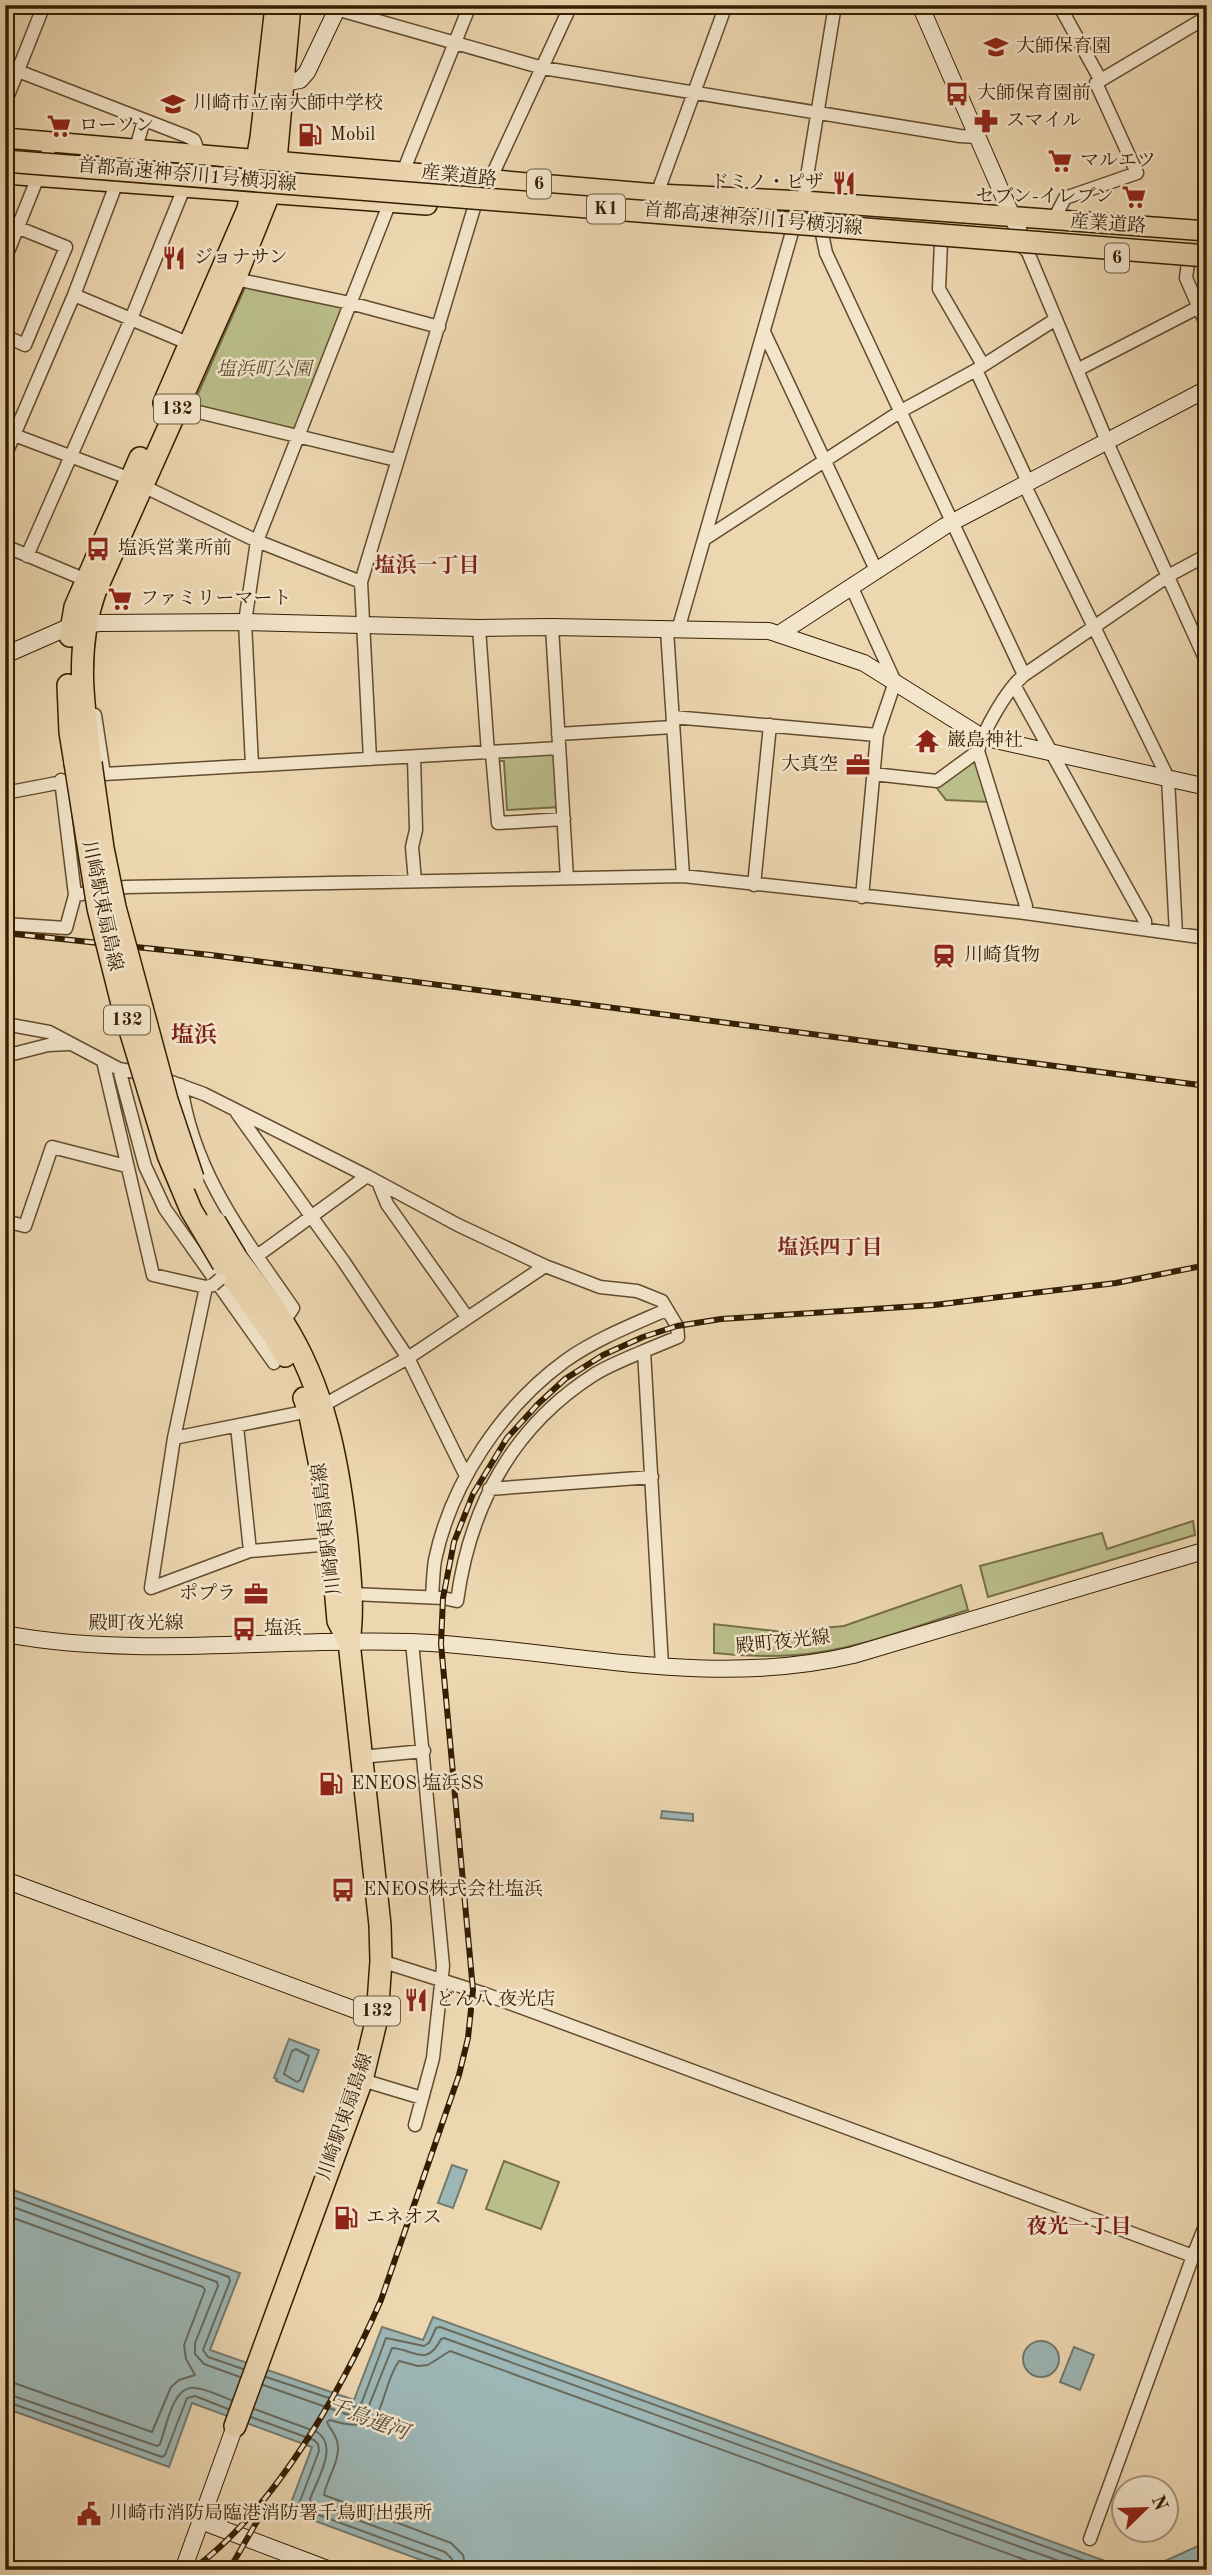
<svg xmlns="http://www.w3.org/2000/svg" width="1212" height="2575" viewBox="0 0 1212 2575" font-family="'Old Standard TT','Noto Serif JP',serif">
	<rect width="100%" height="100%" fill="#edd7b1"/>
	<filter id="stains"><feTurbulence type="fractalNoise" baseFrequency=".00286" numOctaves="4"/><feColorMatrix values="0 0 0 0 .2 0 0 0 0 .09 0 0 0 0 .02 0 0 0 .5 -.17"/></filter>
	<radialGradient id="worn" r=".72"><stop offset=".6" stop-color="#630" stop-opacity="0"/><stop offset="1" stop-color="#630" stop-opacity=".3"/></radialGradient>
	<path fill="#babe8a" stroke="#776e46" stroke-width="2" d="M246,285l94,21 2,6 -46,116 -5,1 -98,-24z
		M551,752l6,6 3,49 -53,3 -3,-49h-8l3,-5z
		M976,758l13,44 -43,-2 -10,-13z
		M1193,1521l2,14 -207,62 -8,-31 122,-33 5,16z
		M961,1585l7,25c-56,17 -114,41 -173,45 -27,2 -54,1 -81,-2v-29l69,8 61,-6z
		M504,2161l55,21 -18,47 -55,-20z"/>
	<path fill="#9db7b6" stroke="#737a6e" stroke-width="2" d="M662,1811l31,3v7l-32,-3z
		M289,2039l30,11 -16,42 -27,-11 1,-2 -3,-1z
		M452,2165l15,5 -14,38 -15,-5z
		M5,2187l235,86 -30,77 144,50 28,-73 41,13 10,-23 697,253h-682l-160,-59 24,-64 -120,-44 -23,64 -164,-59z
		M1023 2359a18 18 0 1 1 36 0a18 18 0 1 1-36 0Z
		M1074,2347l20,8 -14,35 -20,-8z
		M1207,2542v28h-62z"/>
	<g fill="none" stroke-linecap="round" stroke-linejoin="round">
		<path stroke="#686a5c" stroke-width="2" d="M296,2049l13,7 -9,24 -3,2 -13,-8 8,-23z
			M5,2194l224,83 1,4 -27,69 5,7 35,12
			M5,2204l212,78 1,4 -23,57v11l9,10 36,13
			M5,2215l198,72 2,3 -21,55 2,14 9,16 -16,5 -8,7 -19,45 -135,-48 -12,-2
			M266,2377l90,30 6,-5 24,-64 38,8 5,-3 7,-15 4,-1 670,243
			M263,2385l86,30h10l9,-7 24,-60c21,1 35,20 49,-9l3,-1 640,232
			M5,2393l152,53 3,-2c6,-16 13,-60 35,-56 12,1 25,8 36,12
			M5,2401l157,56 3,-2 22,-57 8,-2 33,13
			M254,2409l63,23c22,14 0,48 -7,67l1,4 134,49 7,7 3,11
			M251,2417l63,23 4,4 1,7 -20,53 1,4 141,52 5,4v6
			M466,2570l-3,-15 -12,-12 -127,-48c3,-17 18,-37 13,-54 -2,-8 -8,-13 -10,-19l3,-2c61,20 46,-26 69,-59l19,5 10,-1 22,-14 603,219"/>
		<g stroke="#624c2d" stroke-width="15">
			<path id="street" d="M322,5l221,63 417,68 18,1
				M1059,5l41,74
				M5,66l181,70 8,4 5,13
				M5,103l39,-98
				M136,148l8,-28
				M403,172l67,-167
				M490,180l81,-175
				M657,194l69,-189
				M803,201l32,-196
				M1053,221l12,-23 72,-25 -41,-90 111,-66
				M822,234l4,19 198,422
				M941,242l-2,47 44,76
				M1027,250l84,201 96,212
				M5,259l47,-117
				M1188,263l-2,15 21,48
				M235,279l115,24 89,24
				M74,295l116,49
				M764,332l113,240
				M5,336l20,9 41,-98 -47,-19
				M1079,369l120,-62
				M976,370l52,112
				M178,407l218,53
				M14,435l117,44
				M5,456l69,-161 43,-113
				M1024,484l144,294 8,156
				M143,486l114,55 104,41
				M706,538l195,-127 75,-41 80,-51
				M5,546l81,34
				M27,556l104,-237 53,-131
				M852,588l43,94 -18,53 -15,162
				M552,627l15,251
				M479,628l9,125
				M667,630l16,246
				M678,630l114,-398
				M1014,685l131,236v7
				M95,715l9,59
				M673,717l204,18
				M558,734l115,-7
				M492,753l6,70 66,-4
				M414,757l2,73 -4,17 3,34
				M370,759l-9,-177 113,-374
				M252,765l-7,-143 12,-81 133,-339
				M873,774l64,7 41,-30
				M61,780l14,115
				M5,793l99,-19 455,-26
				M754,885l16,-160
				M1025,913l1,-7 -48,-155c6,-22 29,-62 46,-76l144,-99 39,-21
				M5,924l61,4 9,-33 51,-8 557,-11 342,37 182,25
				M5,1024l44,8 70,37 33,6 52,19 163,82 91,49 87,41 55,21 37,4 25,10 15,25 1,11 -34,14 18,315
				M5,1056l43,-11 21,-1
				M103,1061l50,214 53,12
				M119,1069l26,97 20,43 109,154
				M181,1085c12,88 63,152 112,223l-10,15
				M237,1113l107,149 64,96 58,118
				M378,1182l9,22 80,113
				M5,1221l20,5 27,-79 74,19
				M257,1256l110,-80
				M213,1285l-7,2 -32,151 -23,150 99,-37 81,-7
				M237,1426l13,125
				M174,1438l135,-27 13,-5 86,-48 137,-92
				M489,1489l163,-12
				M352,1594l91,4 14,3c13,-95 56,-175 138,-227 15,-9 33,-16 49,-23
				M432,1597c1,-12 1,-25 3,-37 16,-77 67,-153 130,-199 31,-22 67,-36 101,-51
				M412,1642l31,324 -10,92 -18,67
				M361,1757l63,-6
				M381,1961l104,33 708,262 14,-35
				M362,2080l60,18
				M1090,2539l103,-283"/>
		</g>
		<g stroke="#341e01" stroke-width="18">
			<path id="secondary" d="M920,5l106,243
				M283,83l17,-3 7,-8 32,-67
				M779,634l166,-108 262,-137
				M5,655l66,-29 29,-3 145,-1 234,6 73,-1 217,4 95,32 118,74 225,50
				M5,1634c134,25 271,3 406,8 149,6 294,48 442,13l354,-105
				M5,1880l372,138
				M201,2521l129,49
				M183,2570l52,-144"/>
		</g>
		<g stroke="#341e01" stroke-width="22">
			<path id="primary" d="M5,138l652,56 146,7 404,30
				M5,174l422,31"/>
		</g>
		<g stroke="#341e01" stroke-width="24">
			<path id="highway" d="M164,403l84,-194 13,-71 15,-132
				M70,636l5,-29 65,-149
				M68,685l2,47 5,31
				M91,763c-8,-59 -16,-114 4,-171l140,-313 34,-85 7,-34 14,-155
				M223,1264l51,72 11,20
				M304,1398l5,13 19,95 10,115 11,21
				M235,2426l127,-346 15,-62 4,-57 -1,-36 -31,-283c5,-34 1,-67 -2,-101 -8,-77 -22,-153 -64,-219 -15,-22 -31,-44 -47,-65"/>
		</g>
		<use href="#street" stroke="#f3e5cc" stroke-width="12"/>
		<use href="#secondary" stroke="#f3e5cc" stroke-width="16"/>
		<use href="#primary" stroke="#edd7b1" stroke-width="19"/>
		<use href="#highway" stroke="#edd7b1" stroke-width="21"/>
		<g stroke="#341e01" stroke-width="6">
			<path id="rail" d="M5,933l206,22 996,131
				M192,2570c82,-60 149,-178 189,-270l78,-225 9,-37 5,-48 -32,-346 2,-46 11,-56 19,-48 34,-56 31,-34 27,-25 38,-24 40,-18 34,-11 44,-7 213,-14 182,-22 91,-18
				M229,2570l31,-54"/>
		</g>
		<use href="#rail" stroke="#f3e5cc" stroke-width="3.5" stroke-dasharray="10" stroke-linecap="butt"/>
		<g stroke="#624c2d" stroke-width="15" stroke-linecap="butt">
			<path id="street-bridge" d="M213,1285l7,-6"/>
		</g>
		<g stroke="#341e01" stroke-width="24" stroke-linecap="butt">
			<path id="highway-bridge" d="M5,161l1202,95
				M75,763l23,145 24,96 46,151 23,55 32,54
				M91,763l12,85 12,59 52,193 26,78
				M215,1222l21,35"/>
		</g>
		<use href="#street-bridge" stroke="#f3e5cc" stroke-width="12"/>
		<use href="#highway-bridge" stroke="#edd7b1" stroke-width="21"/>
	</g>
	<defs>
		<g id="school-bare" transform="scale(1.89)"><path d="M0-5L7-2L0 1L-7-2ZM-4 1L0 2.5L4 1V4Q0 6-4 4Z" fill="#8f2418" stroke="#f3e5cc" stroke-width="2.5" paint-order="stroke"/></g>
		<g id="bus-bare" transform="scale(1.89)"><path d="M-5-6H5V4H4V6H2V4H-2V6H-4V4H-5ZM-3.5-4V0h7V-4ZM-3.5 1.2v1.5H-2V1.2ZM2 1.2v1.5H3.5V1.2Z" fill="#8f2418" stroke="#f3e5cc" stroke-width="2.5" paint-order="stroke"/></g>
		<g id="pharmacy-bare" transform="scale(1.89)"><path d="M-2-6h4v4h4v4h-4v4h-4v-4h-4v-4h4Z" fill="#8f2418" stroke="#f3e5cc" stroke-width="2.5" paint-order="stroke"/></g>
		<g id="supermarket-bare" transform="scale(1.89)"><path d="M-6-5.5h2.5l.6 2H6L4.5 2H-2.5L-4.4-4H-6ZM-1.5 3.2a1.3 1.3 0 1 0 .1 0ZM3 3.2a1.3 1.3 0 1 0 .1 0Z" fill="#8f2418" stroke="#f3e5cc" stroke-width="2.5" paint-order="stroke"/></g>
		<g id="fuel-bare" transform="scale(1.89)"><path d="M-5.5-6h7V0h2V4h1.3V-2.5L3-4.5l.8-.8L6-3V5H2.5V1h-1V6h-7ZM-4.2-4.7v3.2H.2V-4.7Z" fill="#8f2418" stroke="#f3e5cc" stroke-width="2.5" paint-order="stroke"/></g>
		<g id="restaurant-bare" transform="scale(1.89)"><path d="M-5-6h1v4h1v-4h1v4h1v-4h1v5L-1.5 .5V6h-2V.5L-5-1ZM5-6V6H3V1.5H1.5Q1.5-4 5-6Z" fill="#8f2418" stroke="#f3e5cc" stroke-width="2.5" paint-order="stroke"/></g>
		<g id="temple-bare" transform="scale(1.89)"><path d="M0-6L5-2H3V0L6.5 2.5H4V6H1.5V3h-3V6H-4V2.5H-6.5L-3 0V-2H-5Z" fill="#8f2418" stroke="#f3e5cc" stroke-width="2.5" paint-order="stroke"/></g>
		<g id="office-bare" transform="scale(1.89)"><path d="M-6-3h4V-5.5h4V-3h4V5H-6ZM-1-4.5V-3h2v-1.5ZM-6 0V1H6V0Z" fill="#8f2418" stroke="#f3e5cc" stroke-width="2.5" paint-order="stroke"/></g>
		<g id="station-bare" transform="scale(1.89)"><path d="M-3-6H3Q5-6 5-4V2Q5 4 3 4L4.5 6H3L1.5 4h-3L-3 6H-4.5L-3 4Q-5 4-5 2V-4Q-5-6-3-6ZM-3.5-4v3h7v-3ZM-3.5 1v1.5H-2V1ZM2 1v1.5H3.5V1Z" fill="#8f2418" stroke="#f3e5cc" stroke-width="2.5" paint-order="stroke"/></g>
		<g id="civic-bare" transform="scale(1.89)"><path d="M-.6-6.5H3V-4.5H.6V-3L4-1V1h2V6H-6V1h2V-1L-.6-3ZM-1.2 2.5V6h2.4V2.5Z" fill="#8f2418" stroke="#f3e5cc" stroke-width="2.5" paint-order="stroke"/></g>
	</defs>
	<g fill-rule="evenodd">
		<use href="#school-bare" x="996" y="47"/>
		<use href="#bus-bare" x="957" y="94"/>
		<use href="#school-bare" x="173" y="104"/>
		<use href="#pharmacy-bare" x="986" y="121"/>
		<use href="#supermarket-bare" x="59" y="126"/>
		<use href="#fuel-bare" x="310" y="135"/>
		<use href="#supermarket-bare" x="1060" y="161"/>
		<use href="#restaurant-bare" x="844" y="183"/>
		<use href="#supermarket-bare" x="1134" y="197"/>
		<use href="#restaurant-bare" x="174" y="258"/>
		<use href="#bus-bare" x="98" y="549"/>
		<use href="#supermarket-bare" x="120" y="599"/>
		<use href="#temple-bare" x="927" y="741"/>
		<use href="#office-bare" x="858" y="765"/>
		<use href="#station-bare" x="944" y="956"/>
		<use href="#office-bare" x="256" y="1594"/>
		<use href="#bus-bare" x="244" y="1629"/>
		<use href="#fuel-bare" x="331" y="1784"/>
		<use href="#bus-bare" x="343" y="1890"/>
		<use href="#restaurant-bare" x="416" y="2000"/>
		<use href="#fuel-bare" x="346" y="2218"/>
		<use href="#civic-bare" x="89" y="2514"/>
	</g>
	<g text-anchor="middle" dominant-baseline="central" stroke-width="5" stroke-linejoin="round" paint-order="stroke">
		<g fill="#f3e5cc" stroke="#6d5a3e" stroke-width="2">
			<rect x="527" y="169.5" width="24" height="29" rx="5"/>
			<rect x="587" y="194.5" width="38" height="29" rx="5"/>
			<rect x="1105" y="243.5" width="24" height="29" rx="5"/>
			<rect x="154" y="394.5" width="46" height="29" rx="5"/>
			<rect x="104" y="1005.5" width="46" height="29" rx="5"/>
			<rect x="354" y="1996.5" width="46" height="29" rx="5"/>
		</g>
		<g font-size="18" font-weight="bold" fill="#341e01">
			<text x="539" y="184">6</text>
			<text x="606" y="209">K1</text>
			<text x="1117" y="258">6</text>
			<text x="177" y="409">132</text>
			<text x="127" y="1020">132</text>
			<text x="377" y="2011">132</text>
		</g>
		<g font-size="19" fill="#341e01" stroke="#f3e5cc" text-anchor="start">
			<text x="1016" y="47">大師保育園</text>
			<text x="977" y="94">大師保育園前</text>
			<text x="193" y="104">川崎市立南大師中学校</text>
			<text x="1006" y="121">スマイル</text>
			<text x="79" y="126">ローソン</text>
			<text x="330" y="135">Mobil</text>
			<text x="1080" y="161">マルエツ</text>
			<text x="824" y="183" text-anchor="end">ドミノ・ピザ</text>
			<text x="1114" y="197" text-anchor="end">セブン-イレブン</text>
			<text x="194" y="258">ジョナサン</text>
			<text x="118" y="549">塩浜営業所前</text>
			<text x="140" y="599">ファミリーマート</text>
			<text x="947" y="741">巌島神社</text>
			<text x="838" y="765" text-anchor="end">大真空</text>
			<text x="964" y="956">川崎貨物</text>
			<text x="236" y="1594" text-anchor="end">ポプラ</text>
			<text x="264" y="1629">塩浜</text>
			<text x="351" y="1784">ENEOS 塩浜SS</text>
			<text x="363" y="1890">ENEOS株式会社塩浜</text>
			<text x="436" y="2000">どん八 夜光店</text>
			<text x="366" y="2218">エネオス</text>
			<text x="109" y="2514">川崎市消防局臨港消防署千鳥町出張所</text>
		</g>
		<g font-size="19" fill="#341e01" stroke="#f3e5cc">
			<text transform="translate(187 176) rotate(5)">首都高速神奈川1号横羽線</text>
			<text transform="translate(459 177) rotate(6)">産業道路</text>
			<text transform="translate(753 220) rotate(5)">首都高速神奈川1号横羽線</text>
			<text transform="translate(1108 225) rotate(4)">産業道路</text>
			<text transform="translate(101 906) rotate(78)">川崎駅東扇島線</text>
			<text transform="translate(328 1529) rotate(-97)">川崎駅東扇島線</text>
			<text x="136" y="1624">殿町夜光線</text>
			<text transform="translate(783 1643) rotate(-6)">殿町夜光線</text>
			<text transform="translate(346 2117) rotate(-71)">川崎駅東扇島線</text>
		</g>
		<g font-size="19" font-style="italic" fill="#5c4e2a" stroke="#f3e5cc">
			<text x="264" y="370">塩浜町公園</text>
		</g>
		<g font-size="21" font-weight="bold" fill="#7a1f14" stroke="#f3e5cc">
			<text x="427" y="566">塩浜一丁目</text>
			<text x="830" y="1248">塩浜四丁目</text>
			<text x="1079" y="2227">夜光一丁目</text>
		</g>
		<g font-size="21" font-style="italic" fill="#544c37" stroke="#f3e5cc">
			<text transform="translate(368 2420) rotate(20)">千鳥運河</text>
		</g>
		<g font-size="23" font-weight="bold" fill="#7a1f14" stroke="#f3e5cc">
			<text x="194" y="1035">塩浜</text>
		</g>
	</g>
	<rect width="1212" height="2575" fill="none" stroke="#edd7b1" stroke-width="28"/>
	<rect x="7" y="7" width="1198" height="2561" fill="none" stroke="#341e01" stroke-width="3.5"/>
	<rect x="14" y="14" width="1184" height="2547" fill="none" stroke="#341e01" stroke-width="2"/>
	<g transform="translate(1145 2509) rotate(67)"><circle r="33" fill="#f3e5cc" stroke="#a7957b" stroke-width="2"/>
	<path d="M0-5L12 26L0 18L-12 26Z" fill="#8f2418"/>
	<text y="-10" font-size="19" font-weight="bold" text-anchor="middle" fill="#341e01">N</text>
	</g>
	<rect width="100%" height="100%" filter="url(#stains)"/>
	<rect width="100%" height="100%" fill="url(#worn)"/>
</svg>
